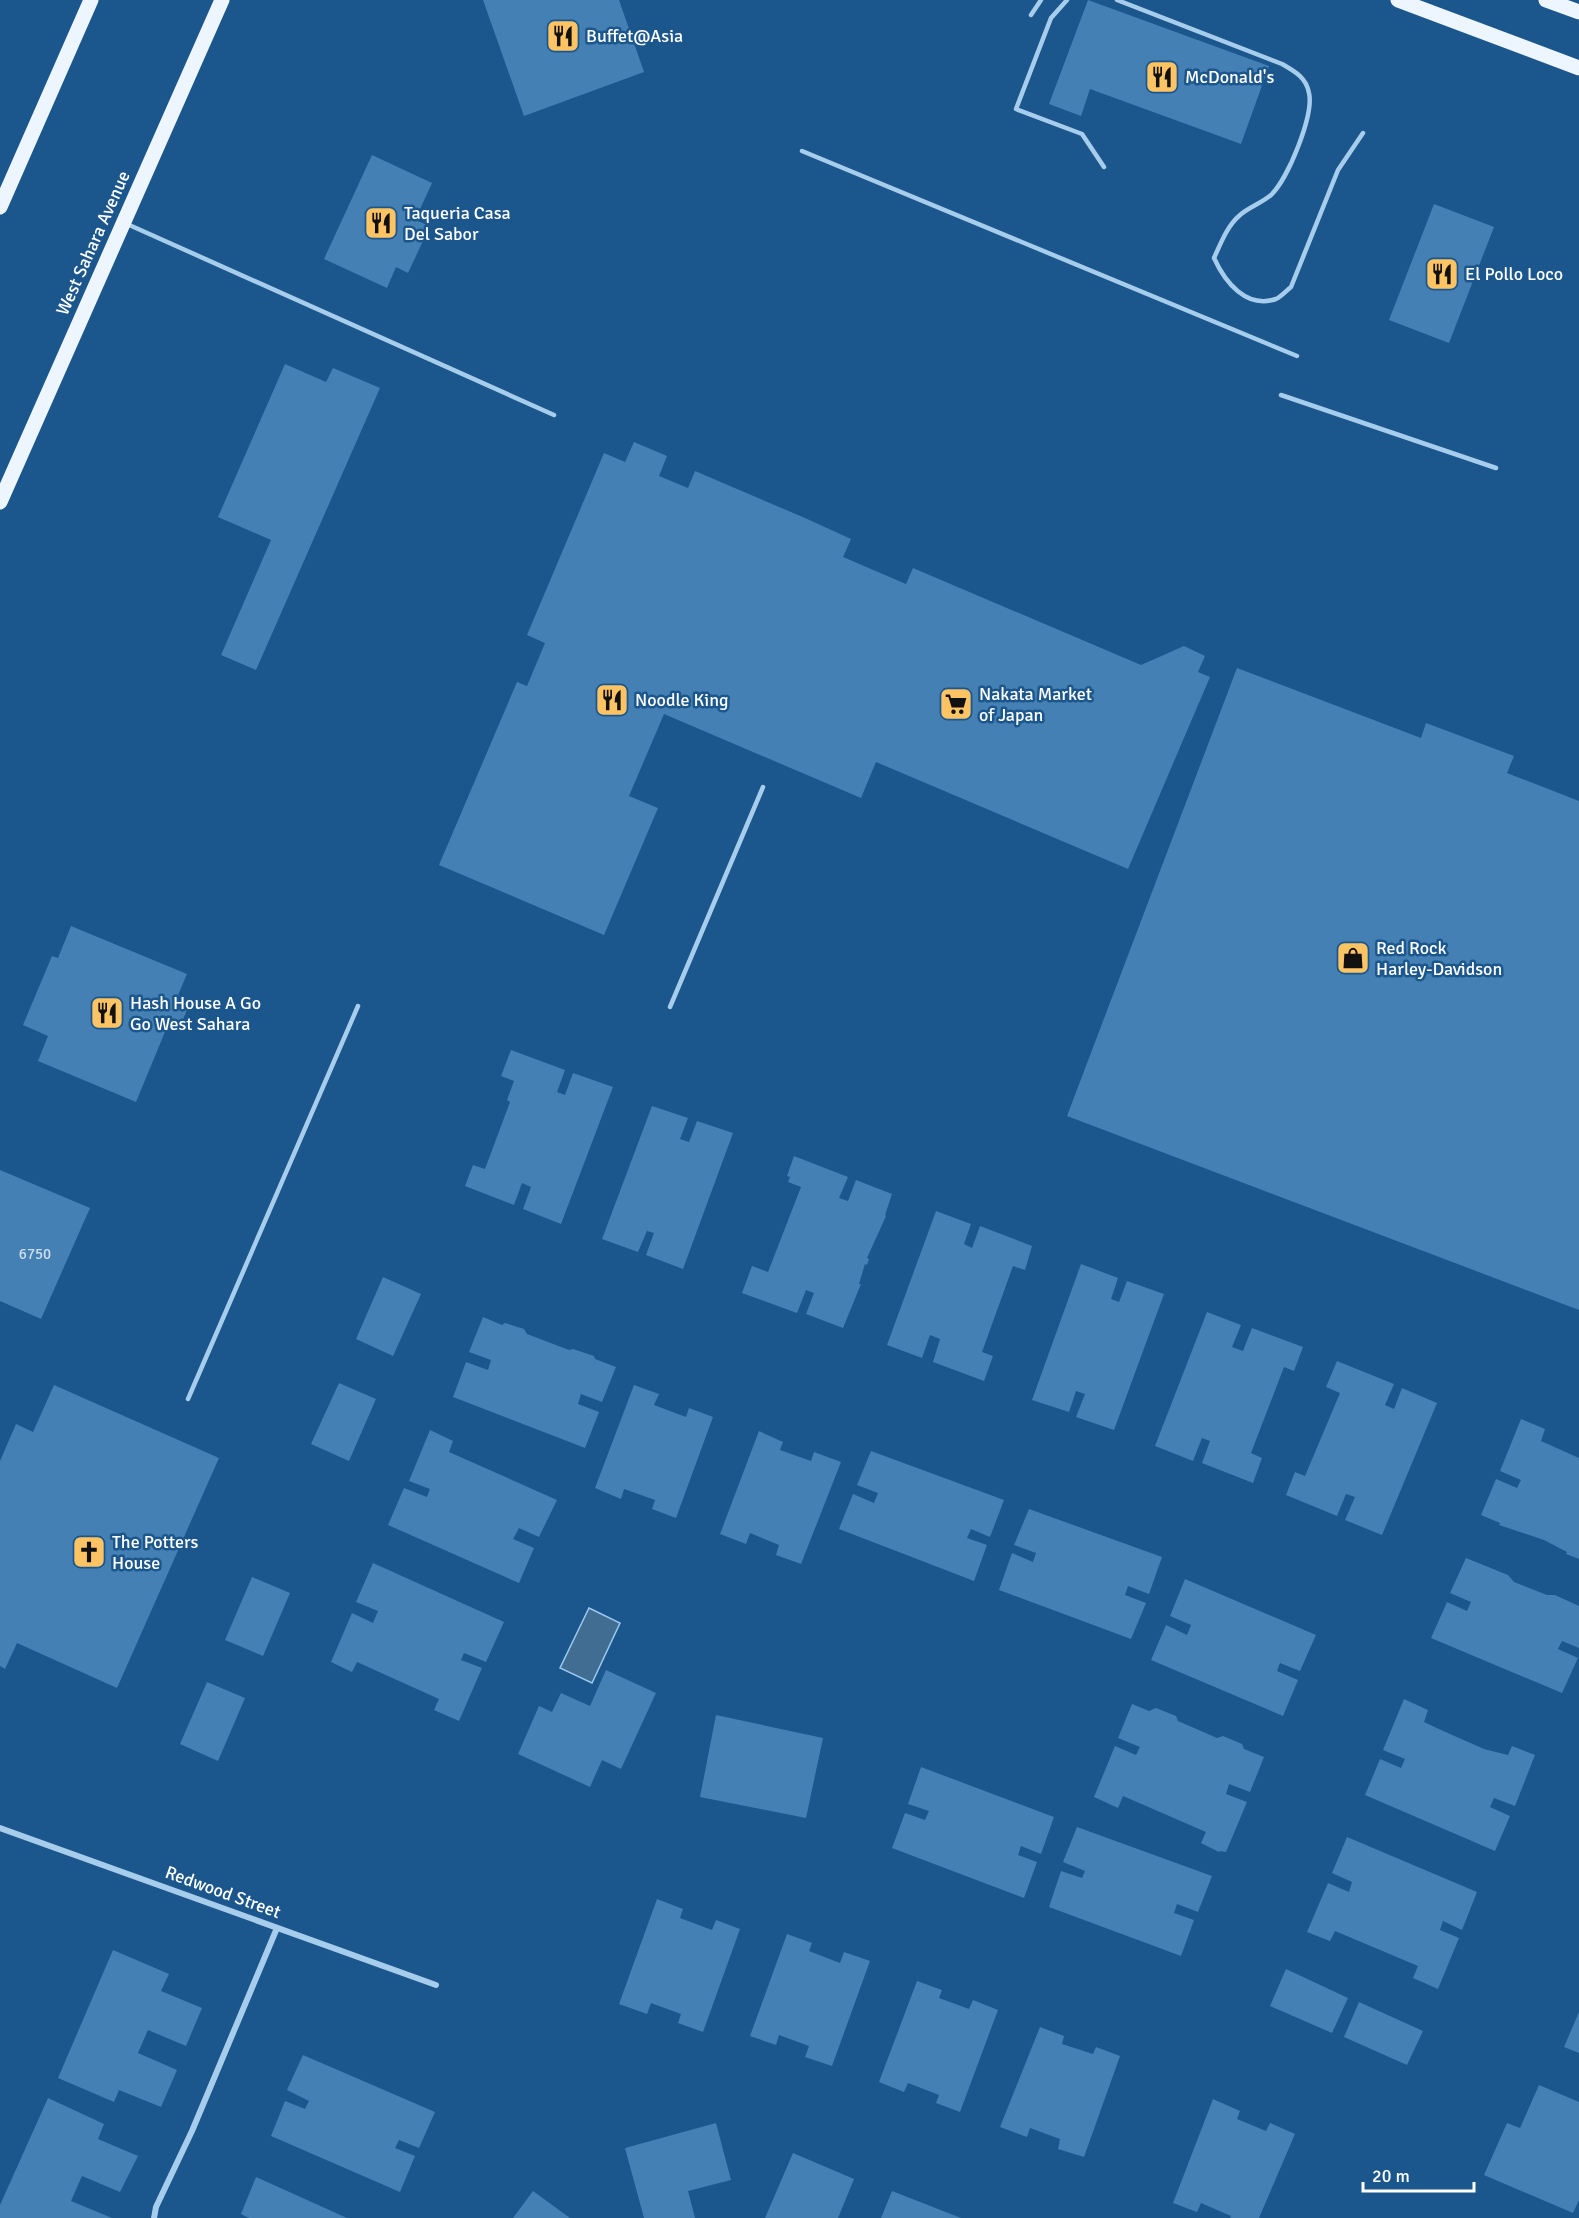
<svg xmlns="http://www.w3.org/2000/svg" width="1579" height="2218" viewBox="0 0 1579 2218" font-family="Signika,sans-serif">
	<rect width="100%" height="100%" fill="#1b568c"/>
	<path fill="#426d93" stroke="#9ac9ef" stroke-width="1.5" d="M589,1608l31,15 -28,60 -32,-15z"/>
	<path fill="#4480b4" d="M483,0h136l25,72 -120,44z
		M1088,0l181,66 -28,78 -151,-55 -9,27 -32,-12z
		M372,155l60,28 -17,37 15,6 -22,47 -12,-6 -9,21 -63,-29z
		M1434,204l60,23 -45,116 -60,-23z
		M285,364l41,18 7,-14 47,20 -124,282 -35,-15 50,-115 -53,-23z
		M634,442l33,14 -8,20 29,12 7,-17 110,47 46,21 -8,18 63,27 7,-16 228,97 43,-19 21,10 -7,16 12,5 -82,192 -252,-107 -15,36 -197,-84 -35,82 29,12 -54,127 -165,-70 78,-183 10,4 18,-43 -18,-8 77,-182 21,9z
		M1237,668l184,70 5,-15 88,33 -7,17 72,28v509l-512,-194z
		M71,926l116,48 -9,21 13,5 -13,32 -11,-5 -31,75 -98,-41 10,-25 -25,-11 29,-69 6,2z
		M511,1050l54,20 -8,22 8,3 8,-22 40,14 -52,137 -38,-15 8,-22 -9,-4 -8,22 -49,-19 8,-21 12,4 25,-67 -3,-2 7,-19 -13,-5z
		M652,1106l36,12 -8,21 9,3 8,-21 36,12 -50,136 -37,-14 8,-22 -7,-2 -9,21 -36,-13z
		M794,1156l54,21 -9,21 9,3 8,-21 36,14 -7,21 1,1 -19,42 2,1 -2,6 -2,-1 -6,20h2l-18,44 -37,-14 8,-21 -8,-3 -9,23 -55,-20 10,-27 16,6 33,-85 -13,-5 2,-5 -3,-1z
		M0,1170l90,38 -49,111 -41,-18z
		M936,1211l35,13 -7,20 8,4 8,-22 52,20 -7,24 -12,-4 -31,86 11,4 -9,25 -51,-19 7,-23 -10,-4 -8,23 -35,-13z
		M1081,1264l37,14 -7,21 8,3 8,-21 37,13 -50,136 -38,-13 9,-23 -9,-3 -7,21 -37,-12z
		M383,1277l38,17 -28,62 -37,-17z
		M1207,1312l34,13 -9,22 11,4 9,-23 51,19 -9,24 -10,-4 -33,86 11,5 -9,25 -51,-20 8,-22 -8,-3 -9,23 -38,-15z
		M483,1317l19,8 3,-2 19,6 3,5 42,16 4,-1 21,7 1,3 21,8 -14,35 -21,-8 -3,10 21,8 -14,36 -132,-51 13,-35 22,8 3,-10 -22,-8z
		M1337,1361l57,23 -9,21 9,4 8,-21 35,15 -55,132 -37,-15 10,-23 -9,-3 -9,22 -51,-21 9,-23 10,4 35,-83 -14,-6z
		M339,1383l37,16 -27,62 -38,-17z
		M54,1385l165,73 -102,230 -100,-45 -12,26 -5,-3v-205l16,-37 17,8z
		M634,1385l25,9 -5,11 32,12 3,-9 24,9 -37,101 -24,-9 3,-9 -31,-11 -3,10 -26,-11z
		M1521,1419l24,10 -4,12 38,17v101l-13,-5 1,-2 -23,-12 -45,-15 1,-2 -19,-8 15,-36 21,9 4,-8 -21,-9z
		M430,1430l23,11 -4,11 108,48 -18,37 -20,-9 -6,11 21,9 -15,35 -131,-58 16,-37 23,9 3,-8 -21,-8z
		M759,1431l24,11 -3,8 31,11 3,-9 27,10 -40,102 -25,-9 3,-10 -29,-12 -4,11 -26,-10z
		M871,1451l133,49 -14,37 -19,-8 -4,9 20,7 -13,36 -135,-52 14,-35 21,9 4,-10 -21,-8z
		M1029,1509l133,48 -13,37 -21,-8 -3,9 21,8 -15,36 -132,-49 13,-37 21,9 3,-9 -22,-8z
		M1466,1558l42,17 6,7 33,13h8l24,11v42l-17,-7 -4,8 20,9 -16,35 -131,-55 16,-36 20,9 4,-9 -21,-9z
		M373,1563l131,59 -18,40 -22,-9 -3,7 21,8 -23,53 -25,-11 5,-11 -82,-37 -5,10 -21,-10 21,-49 21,10 5,-12 -22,-9z
		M252,1577l38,16 -27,63 -38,-16z
		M1185,1579l131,56 -16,36 -20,-8 -3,8 21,9 -15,36 -132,-56 15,-35 21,10 4,-10 -21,-9z
		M606,1670l50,23 -35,76 -19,-9 -12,27 -72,-33 21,-48 13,6 9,-19 29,13z
		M207,1682l38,16 -27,63 -38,-17z
		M1404,1699l24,11 -4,12 17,8 43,19 24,6 4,-9 23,9 -20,51 -21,-8 -4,9 20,9 -15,35 -130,-56 15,-36 21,9 4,-9 -22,-9z
		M1132,1704l17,7 7,-3 20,8 2,5 39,17 6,-2 19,8 2,5 20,8 -14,35 -21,-8 -3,10 21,8 -21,50 -6,-1 -1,1 -18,-9 5,-11 -83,-36 -5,12 -24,-11 21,-51 21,9 4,-8 -22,-9z
		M716,1715l107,23 -17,80 -106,-21z
		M921,1767l133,50 -13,37 -20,-8 -3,9 19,7 -13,36 -132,-50 13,-35 20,7 4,-9 -21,-7z
		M1077,1827l135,49 -14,36 -21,-8 -3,9 20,7 -13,36 -132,-49 12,-36 21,7 3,-7 -22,-9z
		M1347,1837l130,55 -15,38 -19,-9 -3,9 19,8 -21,51 -25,-11 5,-12 -83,-35 -5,10 -23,-9 21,-49 21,9 3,-10 -20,-9z
		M657,1899l26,10 -3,9 32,12 4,-10 24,9 -37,103 -25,-9 3,-9 -30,-11 -4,11 -28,-10z
		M787,1934l25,9 -3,8 31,12 4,-11 26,9 -38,105 -27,-9 4,-11 -30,-11 -3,10 -26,-9z
		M113,1950l56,24 -8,17 41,17 -16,38 -38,-16 -10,23 39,17 -16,37 -42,-17 -5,12 -56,-24z
		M1286,1969l62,29 -16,35 -62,-27z
		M917,1981l25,9 -3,8 30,11 4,-9 25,10 -38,102 -24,-9 3,-8 -31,-12 -4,9 -25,-10z
		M1359,2002l64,29 -16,34 -63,-28z
		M1579,2012v41l-15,-6z
		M1040,2027l24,9 -2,8 31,10 3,-7 24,9 -36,101 -26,-8 2,-10 -30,-11 -3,9 -27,-10z
		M303,2055l132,57 -16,36 -20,-8 -4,8 20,8 -15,36 -129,-56 14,-35 20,8 4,-8 -22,-11z
		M1539,2085l40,17v98l-6,13 -89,-38 23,-52 13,5z
		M48,2098l56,26 -6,15 40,17 -18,36 -38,-16 -11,25 41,17h-112v-13z
		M1213,2099l27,12 -3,8 29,12 4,-8 25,11 -36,84h-29l1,-2 -30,-13 -4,9 -24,-9z
		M716,2123l15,57 -43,11 7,27h-51l-19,-70z
		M793,2153l61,26 -16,39h-73z
		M256,2177l91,41h-98l-8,-4z
		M533,2191l37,27h-57z
		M892,2191l69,27h-80z"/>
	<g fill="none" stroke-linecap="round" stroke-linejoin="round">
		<path stroke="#a7cded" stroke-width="4.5" d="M1067,0l-16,18 -35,91 66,25 22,33
			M1117,0l165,64c12,7 24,13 27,29 5,22 -21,86 -38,102 -9,8 -22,12 -31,20 -13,11 -19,28 -26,43 11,24 32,51 62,41 5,-2 10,-8 15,-12l47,-117 25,-37
			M1031,15l10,-15
			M802,151l495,205
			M127,224l427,191
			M1281,395l215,73
			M670,1007l93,-220
			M188,1399l170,-393"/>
		<path stroke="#a7cded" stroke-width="6" d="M0,1828l436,157
			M154,2218l2,-11 36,-76 85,-203"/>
		<path stroke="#edf6ff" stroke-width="15" d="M1398,0l181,68
			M1546,0l33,12
			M0,207l91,-207
			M0,502l222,-502"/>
	</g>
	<defs>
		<g id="restaurant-square" transform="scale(1.725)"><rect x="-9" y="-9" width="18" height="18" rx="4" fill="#fec464" stroke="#1b568c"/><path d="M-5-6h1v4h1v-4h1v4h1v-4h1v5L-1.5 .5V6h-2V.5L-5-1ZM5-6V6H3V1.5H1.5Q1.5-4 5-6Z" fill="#111"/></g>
		<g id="supermarket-square" transform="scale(1.725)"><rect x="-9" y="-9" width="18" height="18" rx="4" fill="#fec464" stroke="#1b568c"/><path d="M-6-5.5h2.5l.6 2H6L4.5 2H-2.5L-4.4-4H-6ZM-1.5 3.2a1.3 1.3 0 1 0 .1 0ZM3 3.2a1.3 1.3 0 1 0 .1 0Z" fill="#111"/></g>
		<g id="shop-square" transform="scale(1.725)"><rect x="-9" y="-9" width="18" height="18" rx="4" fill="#fec464" stroke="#1b568c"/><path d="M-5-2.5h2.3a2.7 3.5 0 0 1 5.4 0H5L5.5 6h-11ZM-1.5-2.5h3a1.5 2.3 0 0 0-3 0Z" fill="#111"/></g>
		<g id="church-square" transform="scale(1.725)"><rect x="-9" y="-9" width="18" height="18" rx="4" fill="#fec464" stroke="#1b568c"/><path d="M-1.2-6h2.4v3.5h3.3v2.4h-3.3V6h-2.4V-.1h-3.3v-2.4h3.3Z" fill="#111"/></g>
	</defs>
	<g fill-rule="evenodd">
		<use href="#restaurant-square" x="563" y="36"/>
		<use href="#restaurant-square" x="1162" y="77"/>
		<use href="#restaurant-square" x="381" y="223"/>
		<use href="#restaurant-square" x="1442" y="274"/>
		<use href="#restaurant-square" x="612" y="700"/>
		<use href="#supermarket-square" x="956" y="704"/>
		<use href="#shop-square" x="1353" y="958"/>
		<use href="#restaurant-square" x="107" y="1013"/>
		<use href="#church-square" x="89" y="1552"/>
	</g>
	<g text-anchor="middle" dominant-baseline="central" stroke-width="5" stroke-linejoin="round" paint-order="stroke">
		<g font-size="15" fill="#d0dfec">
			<text x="35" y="1254">6750</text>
		</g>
		<g font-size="18" fill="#fff" stroke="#1b568c" text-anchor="start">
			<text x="586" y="36">Buffet@Asia</text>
			<text x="1185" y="77">McDonald's</text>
			<text x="404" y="213">Taqueria Casa<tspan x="404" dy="21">Del Sabor</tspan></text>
			<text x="1465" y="274">El Pollo Loco</text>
			<text x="979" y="694">Nakata Market<tspan x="979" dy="21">of Japan</tspan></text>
			<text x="635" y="700">Noodle King</text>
			<text x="1376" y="948">Red Rock<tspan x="1376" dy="21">Harley-Davidson</tspan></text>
			<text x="130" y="1003">Hash House A Go<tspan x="130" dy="21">Go West Sahara</tspan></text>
			<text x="112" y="1542">The Potters<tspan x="112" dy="21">House</tspan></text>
		</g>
		<g font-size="18" fill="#fff" stroke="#1b568c">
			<text transform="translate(93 243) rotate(-66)">West Sahara Avenue</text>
			<text transform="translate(223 1892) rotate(20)">Redwood Street</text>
		</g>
	</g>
	<path d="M1363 2182v9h111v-9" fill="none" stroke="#ffffff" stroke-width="3"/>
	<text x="1372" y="2182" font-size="18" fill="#ffffff" stroke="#1b568c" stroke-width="4.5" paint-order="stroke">20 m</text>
</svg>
